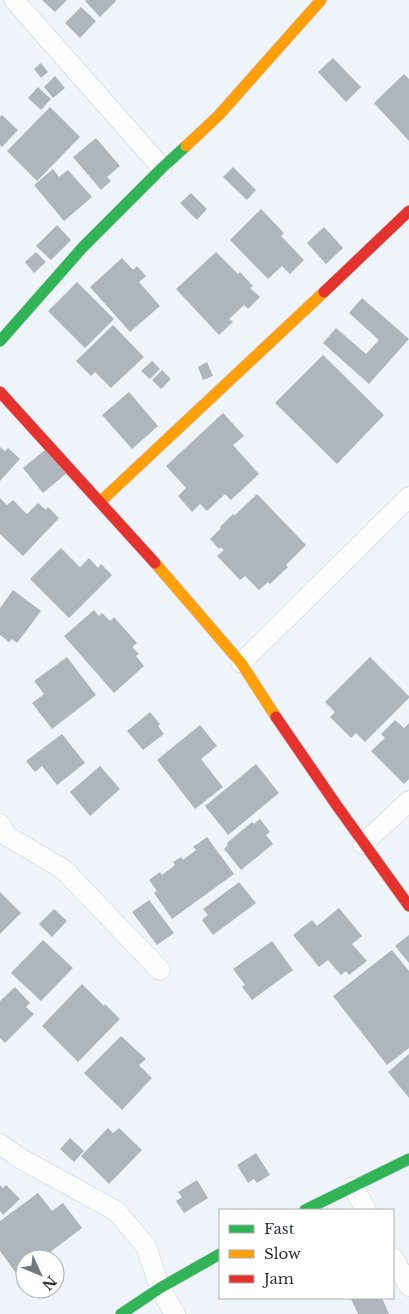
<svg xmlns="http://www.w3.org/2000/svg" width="409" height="1314" viewBox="0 0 409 1314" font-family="'Libre Baskerville',serif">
	<rect width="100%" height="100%" fill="#eff4fa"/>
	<path fill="#afb5bc" d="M42,0h25l-12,12z
		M86,0h29l1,1 -16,16 -15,-16z
		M81,7l15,14 -16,17 -15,-15z
		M333,58l28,29 -15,15 -28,-30z
		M41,63l7,9 -7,6 -7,-9z
		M404,74l5,5v62l-35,-38z
		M55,76l10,12 -12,10 -9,-11z
		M38,87l13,12 -10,11 -13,-12z
		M50,107l30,30 -43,44 -30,-30z
		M2,115l16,15 -16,17 -2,-2v-28z
		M96,138l24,28 -13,11 4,4 -10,9 -28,-33z
		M233,167l23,23 -9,10 -24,-23z
		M53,169l6,8 9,-7 24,27 -28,24 -30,-36z
		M191,193l16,16 -10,11 -17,-17z
		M261,209l23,24 -3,3 23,24 -14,14 -8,-8 -14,13 -38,-39z
		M57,225l14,15 -20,20 -15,-14z
		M324,227l19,21 -17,16 -19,-21z
		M36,252l10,10 -12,11 -9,-11z
		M216,252l22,22 2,-2 13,14 -3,2 10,9 -12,12 -4,-4 -15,14 4,3 -14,13 -43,-46z
		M122,258l11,12 4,-4 9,10 -7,6 21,24 -30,26 -40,-45z
		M77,282l37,37 -29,29 -37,-37z
		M362,298l47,41 -40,45 -46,-41 13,-15 30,26 13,-14 -30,-27z
		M113,325l31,32 -33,31 -16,-16 -4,4 -15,-15z
		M323,355l61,60 -47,49 -62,-61z
		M152,361l8,8 -10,10 -9,-8z
		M207,362l6,14 -10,4 -5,-13z
		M162,370l9,9 -10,10 -9,-9z
		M129,392l29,34 -26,23 -30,-34z
		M223,413l21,23 -11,9 26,29 -28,26 -6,-6 -18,17 -7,-7 -8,8 -14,-16 8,-8 -20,-22z
		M0,447l5,4 3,-3 12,11 -20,22z
		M46,449l21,24 -24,20 -20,-25z
		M257,494l49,51 -20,20 2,2 -18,17 -2,-2 -9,8 -14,-14 -5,4 -23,-24 7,-6 -3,-3 -2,2 -9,-10 11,-11 -1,-1 13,-13 2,1z
		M0,498l7,7 6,-5 14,14 11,-11 8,7 2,-3 11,11 -36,38 -23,-22z
		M61,548l19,19 9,-9 9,10 3,-4 11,11 -43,43 -39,-39z
		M13,590l28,21 -24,32 -5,-4 -3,3 -9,-7v-27z
		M94,610l5,6 3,-3 8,8 4,-4 23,26 -5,4 7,7 -3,2 8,10 -30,27 -50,-57z
		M67,657l29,38 -44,34 -20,-26 12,-9 -10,-13z
		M370,657l39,39v2l-44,44 -9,-9 -5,5 -21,-21 5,-5 -10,-10z
		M150,712l10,12 -2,2 6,8 -21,16 -16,-19z
		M395,720l9,8 5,-5v56l-5,5 -33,-33 14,-13 -4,-4z
		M200,725l17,21 -16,13 22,28 -28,22 -38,-49z
		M62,734l23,29 -28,22 -15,-19 -7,6 -9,-11z
		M256,764l23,29 -51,42 -23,-29z
		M100,766l20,23 -30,27 -20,-24z
		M260,819l10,13 -4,3 7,9 -32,26 -17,-21 4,-4 -1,-2 25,-21 2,2z
		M207,837l27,37 -62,45 -18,-26 3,-2 -8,-11 11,-8 2,3 13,-10 -2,-3 8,-5 2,3 13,-10 -3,-3z
		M239,882l17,21 -43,32 -11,-15 6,-5 -5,-6z
		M0,892l21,21 -21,21z
		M149,900l25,33 -17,12 -25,-33z
		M339,908l23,28 -10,8 15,17 -18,14 -3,-4 -5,4 -13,-15 -9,7 -26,-32 19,-15 5,6z
		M54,909l13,12 -15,16 -13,-13z
		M409,935v28l-14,-17z
		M43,940l30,28 -32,33 -30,-28z
		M272,941l21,29 -41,30 -10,-13 3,-2 -12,-16z
		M392,950l17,21v77l-22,17 -54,-69z
		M82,984l22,22 1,-2 15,15 -42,43 -36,-36z
		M15,987l15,16 -4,4 8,7 -29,29 -5,-5v-37z
		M121,1036l25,23 -7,6 13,13 -30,32 -38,-37z
		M409,1054v44l-21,-26z
		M108,1128l5,5 6,-5 23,22 -33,34 -28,-28z
		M70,1138l14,13 -10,11 -14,-13z
		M256,1153l14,22 -13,8 -3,-4 -6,4 -11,-18z
		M197,1180l11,18 -24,15 -8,-12 6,-4 -4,-5z
		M0,1185l3,3 3,-3 14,14 -17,16 -3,-4z
		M38,1193l14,18 11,-8 19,25 -41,31h-16v12l-7,5 -18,-25v-30z
		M355,1298h27l7,16h-31l-7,-15z"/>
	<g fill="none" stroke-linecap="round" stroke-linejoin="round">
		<g stroke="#c9d0d8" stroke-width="21">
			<path id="street" d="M14,0l148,168
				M241,663l168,-166
				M0,824l7,12 56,33 97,101
				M363,844l46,-43
				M0,1144l18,13 98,54 30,35 14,42 15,26
				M353,1187l13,23
				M393,1258l16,28"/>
		</g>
		<g stroke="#c9d0d8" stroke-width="12">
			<path id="fast" d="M0,341l83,-94 79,-79 24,-22
				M305,1210l104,-51
				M121,1314l39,-26 60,-34"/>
		</g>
		<g stroke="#c9d0d8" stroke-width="12">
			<path id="slow" d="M186,146l33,-31 102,-115
				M100,502l224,-210
				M155,563l86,100 35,54"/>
		</g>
		<g stroke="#c9d0d8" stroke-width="12">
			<path id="jam" d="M324,292l85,-81
				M0,392l155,171
				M276,717l59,86 74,103"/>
		</g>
		<use href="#street" stroke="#fdfdfe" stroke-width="20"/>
		<use href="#fast" stroke="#30b455" stroke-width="11"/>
		<use href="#slow" stroke="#ff9f0a" stroke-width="11"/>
		<use href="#jam" stroke="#e5322d" stroke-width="11"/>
	</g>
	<rect x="219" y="1209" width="175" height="90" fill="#ffffff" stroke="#abaeb1"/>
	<rect x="229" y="1225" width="25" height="8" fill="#30b455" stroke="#abaeb1"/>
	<text x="264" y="1234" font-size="15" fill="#2c343d">Fast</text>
	<rect x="229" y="1250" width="25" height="8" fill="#ff9f0a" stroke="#abaeb1"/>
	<text x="264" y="1259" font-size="15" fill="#2c343d">Slow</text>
	<rect x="229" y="1275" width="25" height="8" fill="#e5322d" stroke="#abaeb1"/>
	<text x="264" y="1284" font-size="15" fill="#2c343d">Jam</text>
	<g transform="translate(40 1274) rotate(134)"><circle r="24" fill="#ffffff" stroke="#abaeb1"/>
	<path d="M0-4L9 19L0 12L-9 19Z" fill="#70777f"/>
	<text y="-8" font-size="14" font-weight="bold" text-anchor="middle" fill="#2c343d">N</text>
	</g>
</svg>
